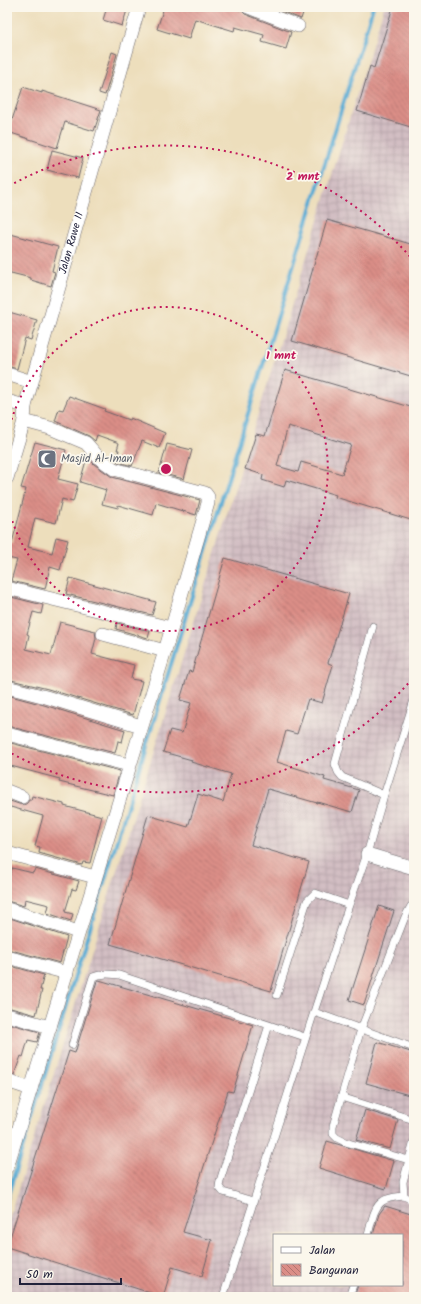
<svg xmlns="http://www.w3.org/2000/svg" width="421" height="1304" viewBox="0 0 421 1304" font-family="Kalam,sans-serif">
	<defs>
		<pattern id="industrial-grid" width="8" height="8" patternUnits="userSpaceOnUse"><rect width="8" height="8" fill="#d2bec3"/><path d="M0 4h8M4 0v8" fill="none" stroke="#b4a3a8"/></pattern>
		<pattern id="building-back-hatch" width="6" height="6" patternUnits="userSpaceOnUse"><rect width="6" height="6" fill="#db8e87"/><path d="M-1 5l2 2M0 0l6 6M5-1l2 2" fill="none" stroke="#b17470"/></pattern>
	</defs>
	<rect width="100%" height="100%" fill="#fbf7ec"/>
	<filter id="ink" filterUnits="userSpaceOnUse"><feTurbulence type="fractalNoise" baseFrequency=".025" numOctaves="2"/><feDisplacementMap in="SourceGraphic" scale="8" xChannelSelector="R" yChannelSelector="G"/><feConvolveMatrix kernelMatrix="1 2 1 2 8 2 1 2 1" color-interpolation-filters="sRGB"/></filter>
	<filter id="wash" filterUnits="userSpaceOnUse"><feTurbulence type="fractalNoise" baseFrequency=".012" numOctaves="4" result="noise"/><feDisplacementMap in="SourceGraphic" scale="16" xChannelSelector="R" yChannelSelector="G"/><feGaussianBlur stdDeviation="0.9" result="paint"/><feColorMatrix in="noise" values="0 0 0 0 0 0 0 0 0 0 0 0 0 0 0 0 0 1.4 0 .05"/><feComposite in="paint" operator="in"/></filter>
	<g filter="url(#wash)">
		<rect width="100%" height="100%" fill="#eddebc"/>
		<path fill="url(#industrial-grid)" fill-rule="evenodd" d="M384,7h30v1290h-407v-72zM274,1235h128v50h-128z"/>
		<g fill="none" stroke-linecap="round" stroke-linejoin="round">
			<path stroke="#59abd4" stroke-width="4" d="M7,1198l366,-1191"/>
		</g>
		<g id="blocks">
			<path fill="url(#building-back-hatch)" fill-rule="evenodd" d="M107,7h21l-6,19 -19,-6z
				M164,7h66l11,3 4,4 46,18 -5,17 -24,-7 2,-7 -29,-8 -1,4 -39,-12 -6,20 -32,-10z
				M271,7h34l-4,12z
				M393,7h21v121l-57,-17 13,-45 4,2z
				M112,52l5,2 -12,41 -6,-2z
				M23,87l19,6v-2l59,19 -7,21 -29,-9 -8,26 -49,-16z
				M52,150l31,8 -5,20 -31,-8z
				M327,220l87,25v132l-122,-36z
				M7,233l51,14 -6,24 3,1 -4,14 -20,-6v-2l-24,-6z
				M9,312l28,8 -6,20 -6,-2 -8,31 -10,-3v-47z
				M285,370l129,38v113l-79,-24 1,-2 -50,-15 -2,7 -22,-7 1,-5 -18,-6 11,-35 9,2zM288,426l63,19 -9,29 -41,-12 -3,10 -21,-6z
				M69,396l36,13 -1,2 25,9 1,-2 35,15 -6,15 -17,-7 -10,25 -14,-4 -2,-2 3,-10h-2l2,-7 -22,-8 -2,6 -6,-5 -34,-15 4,-12 4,1z
				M35,442l31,8 -8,29 20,5 -5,18 -11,-3 -6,24 -21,-5 -7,29 24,6 4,-16 12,3 -8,30 -10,-3 -5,22 -34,-8 6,-21 -10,-2v-17l5,2 5,-19 9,-35 -5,-1z
				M167,444l25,6 -8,29 -25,-6z
				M87,457l7,7 18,13 88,23 -4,15 -40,-12 -3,12 -35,-10v3l-16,-4 4,-14 -26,-8z
				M225,558l124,36 -21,69 5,2 -11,38 -14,-4 -11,35 -11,-3 -9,31 48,15 -1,3 35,10 -7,22 -35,-10v1l-49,-14 -17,56 58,17 -38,129 -161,-47 38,-129 40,12 10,-33 25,8 8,-28 -40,-12 1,-2 -29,-8 7,-22 12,3 9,-30 -11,-3 9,-29 3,1z
				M70,578l86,24 -4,13 -86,-21z
				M7,596l36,9 -2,9 -8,-2 -6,22 2,1 -3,14 25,6 9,-33 35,9 1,7 -4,16 42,11 -3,14 11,2 -9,34 -85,-26 -41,-10z
				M117,623l33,8 -2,7 -32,-9z
				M7,695l37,10 81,25 -3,12 -4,-1 -3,12 -108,-27z
				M7,742l113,29 -7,24 -54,-13 1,-3 -53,-14z
				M32,796l32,8v2l38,10 -12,47 -7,-1 -1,3 -43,-12 1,-6 -5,-1 8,-30 -36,-10v-6l12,4 5,1 3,-2 2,-3h2z
				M12,868l21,5 2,-4 44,12 -3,9 -4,-1 -7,23 8,2 -2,7 -24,-8 2,-8 -24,-6 -1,7 -17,-5v-27l3,1z
				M379,906l15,5 -30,94 -15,-5z
				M7,917l60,20 -7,26 -53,-14z
				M7,965l37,10 -4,15h2l-6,25 -29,-8z
				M99,980l154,45 -20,67 -5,-1 -45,141 29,8 -10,36 -30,-9 -9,30 -156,-50 62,-196 6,2 22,-72z
				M7,1023l33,9 -3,10 -9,-2 -5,17 -2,-1 -7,19 -7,-2z
				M377,1042l37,11v25l-5,17 -43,-12z
				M365,1110l33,10 -8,29 -34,-9z
				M327,1141l67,20 -8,28 -67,-21z
				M385,1206l29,9v82h-60l4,-12h44v-50h-29l6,-21z"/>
		</g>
	</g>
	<g filter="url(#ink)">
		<use href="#blocks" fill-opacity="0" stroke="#696468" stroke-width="1"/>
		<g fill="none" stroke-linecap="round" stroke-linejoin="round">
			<g stroke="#696468" stroke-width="8">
				<path id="service" d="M373,626l-38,138 3,8 4,5 42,18
					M277,995l30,-94 8,-8 34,12
					M314,1012l100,36
					M72,1045l21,-68c9,-4 16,-3 26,-2l186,62
					M341,1097l73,23
					M414,1141l-11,41 1,14 10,5
					M409,1160l-64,-18 -8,-4 -4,-4v-8l28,-97 44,-112 6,-11 3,-1
					M253,1201l-30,-9 -4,-5 1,-6 49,-156
					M368,1235c3,-10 5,-28 15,-34 6,-4 14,-4 21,-5
					M223,1297l91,-285 35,-107 18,-51 17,-59 30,-95
					M349,1297l4,-12"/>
			</g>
			<g stroke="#696468" stroke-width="14">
				<g id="minor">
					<path d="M248,7l50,19"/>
					<path d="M7,374l25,8"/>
					<path d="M7,401l18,5"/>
					<path id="s1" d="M7,478l17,-57 1,-15 114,-399"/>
					<path d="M7,588l164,40"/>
					<path d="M103,634l62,17"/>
					<path d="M7,687l39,10 95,29"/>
					<path d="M7,734l122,31"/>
					<path d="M7,791l15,6"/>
					<path d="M7,853l88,24"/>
					<path d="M367,854l47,14"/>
					<path d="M7,909l71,23"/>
					<path d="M7,957l60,16"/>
					<path d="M7,1015l43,12"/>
					<path d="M7,1081l24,8"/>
					<path d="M7,1167l158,-516 43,-148v-6l-3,-4 -91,-24 -15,-11 -13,-15 -36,-15 -26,-7"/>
				</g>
			</g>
			<use href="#service" stroke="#fff" stroke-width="7"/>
			<use href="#minor" stroke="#fff" stroke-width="13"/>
		</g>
	</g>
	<g fill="none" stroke="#c2185b" stroke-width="2" stroke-dasharray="2 4">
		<path d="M7 437A162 162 0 1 1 7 501"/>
		<path d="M412 679A324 324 0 0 1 9 752M9 186A324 324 0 0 1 412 259"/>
	</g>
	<defs>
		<g id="mosque-square" transform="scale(1)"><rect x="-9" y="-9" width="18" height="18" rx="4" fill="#6b7280" stroke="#fbf7ec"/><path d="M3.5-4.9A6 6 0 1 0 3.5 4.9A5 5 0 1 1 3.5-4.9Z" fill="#fff"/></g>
	</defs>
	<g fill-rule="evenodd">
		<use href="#mosque-square" x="47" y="459"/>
	</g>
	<g text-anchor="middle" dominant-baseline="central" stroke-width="3.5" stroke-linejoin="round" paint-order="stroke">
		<g font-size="11" fill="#22223b" stroke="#fbf7ec">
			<text stroke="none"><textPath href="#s1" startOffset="244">Jalan Rawe II</textPath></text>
		</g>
		<g font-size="11" fill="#5b616d" stroke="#fbf7ec" text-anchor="start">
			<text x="61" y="459">Masjid Al-Iman</text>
		</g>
	</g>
	<circle cx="166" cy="469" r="6" fill="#c2185b" stroke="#fbf7ec" stroke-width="2"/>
	<g font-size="12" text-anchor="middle" font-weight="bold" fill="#c2185b" stroke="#fbf7ec" stroke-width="3.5" stroke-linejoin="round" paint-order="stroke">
		<text x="303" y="180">2 mnt</text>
		<text x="281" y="359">1 mnt</text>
	</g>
	<rect width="421" height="1304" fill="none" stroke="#fbf7ec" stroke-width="24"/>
	<rect x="273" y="1234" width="130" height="52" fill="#fbf7ec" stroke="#a4a2a5"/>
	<rect x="281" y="1247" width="20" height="6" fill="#ffffff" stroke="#a4a2a5"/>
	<text x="309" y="1254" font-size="12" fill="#22223b">Jalan</text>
	<rect x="281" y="1264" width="20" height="12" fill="url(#building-back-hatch)" stroke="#a4a2a5"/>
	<text x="309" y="1274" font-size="12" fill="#22223b">Bangunan</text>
	<path d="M20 1278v6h101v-6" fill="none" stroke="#22223b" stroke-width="2"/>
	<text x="26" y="1278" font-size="12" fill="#22223b" stroke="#fbf7ec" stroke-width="3" paint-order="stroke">50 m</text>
</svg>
